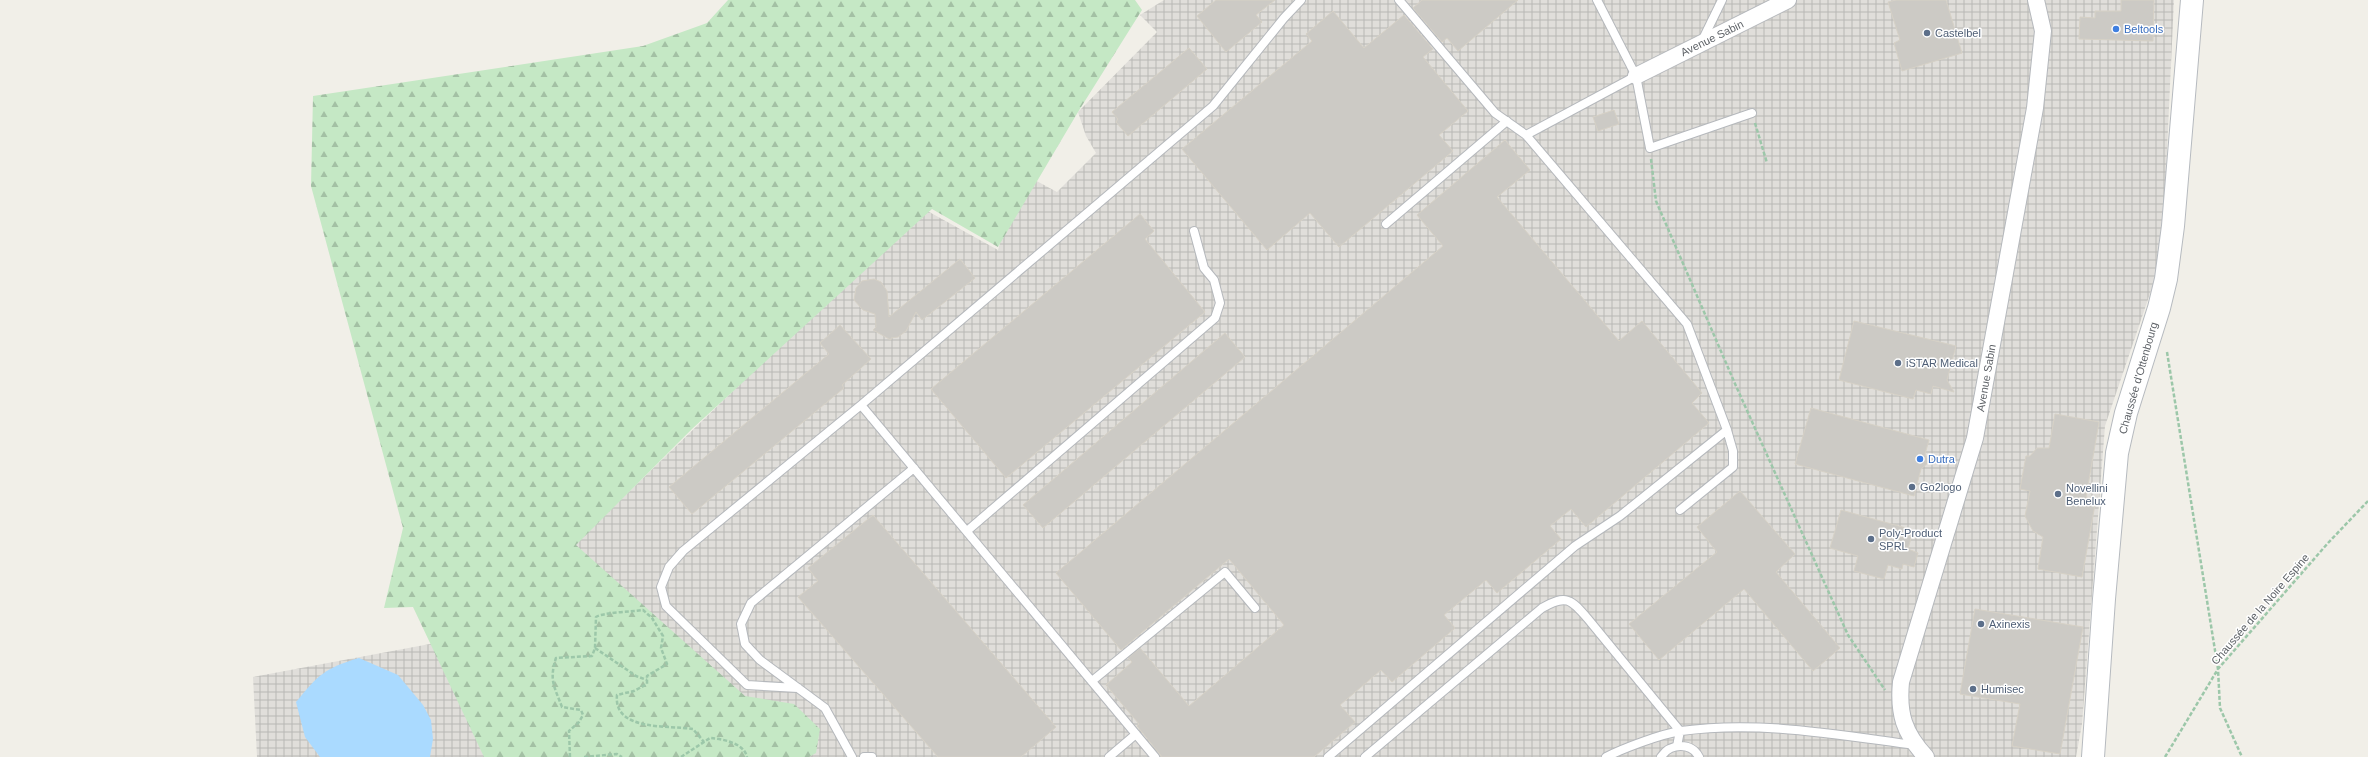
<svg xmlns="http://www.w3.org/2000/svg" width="2368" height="757" viewBox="0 0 2368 757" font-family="Arial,sans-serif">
	<defs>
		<pattern id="industrial-grid" width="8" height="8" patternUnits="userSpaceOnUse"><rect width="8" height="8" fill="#e0deda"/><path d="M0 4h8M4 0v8" fill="none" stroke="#b9b8b5"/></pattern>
		<pattern id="forest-firs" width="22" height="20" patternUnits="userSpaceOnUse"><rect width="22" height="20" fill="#c5e8c5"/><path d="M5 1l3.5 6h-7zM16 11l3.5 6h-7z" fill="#a3c0a4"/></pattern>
	</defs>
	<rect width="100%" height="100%" fill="#f1efe8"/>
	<path fill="url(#industrial-grid)" d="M1164,0h1010l-12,258 -57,168 -23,298 -6,33h-1819l-4,-80 193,-36 130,-98 346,-335 76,42 22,-78 37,20 39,-39 -10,-17 -8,-24 79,-80 -17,-17z"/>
	<path fill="url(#forest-firs)" d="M728,0h407l7,10 -64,102 -80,135 -66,-38 -239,219 -117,117 169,151 49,8 26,25 -4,24 -7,4h-325l-71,-150 -29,1 19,-80 -92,-342 2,-90 330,-50 64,-23z"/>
	<path fill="#aadaff" d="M359,658l39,17 25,30 8,15 2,19 -3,18h-110l-15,-20 -9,-35c22,-27 29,-34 63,-44z"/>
	<path fill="#cccac5" stroke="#d6d1c6" d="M1216,0h59l-19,15 6,7 -36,30 -29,-36z
		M1422,0h96l-60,51 -11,-13 -5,4 -29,-34z
		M1896,0h50l16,53 -60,18 -8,-28 6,-3 -12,-38z
		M2121,0h33l-1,41 -74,-2 1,-22 15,1v-7h26z
		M1333,11l31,37 40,-33 29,34 -10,8 45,54 -29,24 14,16 -114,96 -29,-34 -43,37 -85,-101 130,-108 -6,-7z
		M1189,48l18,21 -79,67 -12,-14 2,-3 -6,-7z
		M1614,110l5,14 -21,7 -5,-14z
		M1505,140l25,30 -33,27 122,144 23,-20 60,72 -10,10 17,20 -123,104 -15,-18 -21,17 11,13 -64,54 -11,-13 -42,35 11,13 -63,54 -11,-12 -41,35 15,17 -41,35h-152l-25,-31 2,-2 -33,-39 26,-23 -4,-4 12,-10 49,58 95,-81 -55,-66 -108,91 -65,-77 387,-327 -26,-31z
		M1140,214l14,17 -9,8 60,73 -199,166 -75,-89z
		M960,259l15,19 -53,42 -6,-8 -10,19 -8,6 -7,1v2l-18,-10 3,-3 -1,-13 -12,-4 -9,-10 2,-12 6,-7 12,-2 7,3 6,9 2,26z
		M1854,321l102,25 -9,34 7,12 -21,-6 -2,8 -15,-4 -3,9 -74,-19z
		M840,325l31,34 -29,26 2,3 -152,126 -23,-27 160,-133 -9,-11z
		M1225,333l20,24 -202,171 -20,-23z
		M1811,408l118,32 -4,14 4,8 -8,7 -7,27 -119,-32z
		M2055,414l44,8 -13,75 10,2 -14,78 -44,-8 5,-32 -10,-6 -8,-15 5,-25 -10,-2 6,-33h4l7,-8h12z
		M1740,491l55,63 -19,18 64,76 -27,23 -69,-82 -85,71 -30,-36 88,-72 -20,-25z
		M1841,510l72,20 -5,19 10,4 -4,14 -11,-3 -1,5 -14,-4 -4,14 -30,-8 4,-15 -28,-8z
		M873,515l183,212 -35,30h-83l-140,-160 20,-16 -10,-13z
		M1975,609l108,18 -23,127 -48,-8 8,-42 -60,-10z"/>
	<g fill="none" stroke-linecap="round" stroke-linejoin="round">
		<g stroke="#b5b8bc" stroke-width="10">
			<path id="lane" d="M1399,0l96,113 31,22 161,189 40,106 6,21v16l-53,43
				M1597,0l39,76 14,72 102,-35
				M1702,41l20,-41
				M1526,135l110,-59
				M1386,224l121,-103
				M861,405l294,352
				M967,531l248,-213 5,-15 -6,-23 -10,-12 -10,-37
				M1092,681l133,-109 30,36
				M798,688l-51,-3 -81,-79 -5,-19 8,-20 14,-16 178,-146 352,-299 71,-88 17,-18
				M852,757l-27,-49 -65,-48 -15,-16 -4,-20 10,-21 163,-135
				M864,757h8
				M1109,757l27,-23
				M1328,757l247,-211 45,-30 107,-86
				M1365,757l177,-149c24,-14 29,-9 46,11l92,112 -3,15
				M1606,757c18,-9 55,-23 75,-26 78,-11 157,4 234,14
				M1661,757c9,-14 30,-15 38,0"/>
		</g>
		<g stroke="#b5b8bc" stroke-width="18">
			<path id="street" d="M1636,76l152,-76
				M1926,757c-22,-24 -28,-43 -25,-75l74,-244 60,-330 8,-77 -7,-31"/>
		</g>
		<g stroke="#b6babf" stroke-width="24">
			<path id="secondary" d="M2093,757l11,-158 13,-146 9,-40 33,-105 7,-29 7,-53 19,-226"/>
		</g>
		<path stroke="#9cc7a9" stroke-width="2.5" stroke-dasharray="4 2" stroke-linecap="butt" d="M1755,123l12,40
			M1651,159l5,42 80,185 112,249 37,55
			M2167,352l51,317 2,39 22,49
			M595,648l41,28 11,4
			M570,757l-1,-26 10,-9 4,-7 -2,-5 -19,-3c-8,-21 -13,-27 -6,-49l36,-2 3,-8 1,-31c8,-5 36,-5 47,-7l9,8 11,18 -2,12 6,16 -20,12v8l-13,7 -17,4c-4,37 53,30 76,34l11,13
			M584,757l33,-3 5,3
			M681,757l29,-19c13,1 34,5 37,19
			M2165,757l53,-88 110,-126 40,-42"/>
		<use href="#lane" stroke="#fff" stroke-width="8"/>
		<use href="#street" stroke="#fff" stroke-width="16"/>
		<use href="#secondary" stroke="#fff" stroke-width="22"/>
	</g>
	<g fill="#3f7fe0" stroke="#fff" stroke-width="1.5">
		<circle cx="2116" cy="29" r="4"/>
		<circle cx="1920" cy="459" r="4"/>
	</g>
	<g fill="#5c6f8a" stroke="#fff" stroke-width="1.5">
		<circle cx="1927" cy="33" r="4"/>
		<circle cx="1898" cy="363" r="4"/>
		<circle cx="1912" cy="487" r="4"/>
		<circle cx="2058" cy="494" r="4"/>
		<circle cx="1871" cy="539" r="4"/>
		<circle cx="1981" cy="624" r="4"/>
		<circle cx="1973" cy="689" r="4"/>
	</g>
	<g text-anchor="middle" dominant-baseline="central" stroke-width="3" stroke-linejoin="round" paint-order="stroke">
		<g font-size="11" fill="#366cbe" stroke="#fff" text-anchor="start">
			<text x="2124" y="29">Beltools</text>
			<text x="1928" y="459">Dutra</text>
		</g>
		<g font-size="11" fill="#4e5e75" stroke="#fff" text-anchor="start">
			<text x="1935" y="33">Castelbel</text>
			<text x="1906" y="363">iSTAR Medical</text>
			<text x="1920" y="487">Go2logo</text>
			<text x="2066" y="488">Novellini<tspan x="2066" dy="13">Benelux</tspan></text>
			<text x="1879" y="533">Poly-Product<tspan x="1879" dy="13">SPRL</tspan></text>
			<text x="1989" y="624">Axinexis</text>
			<text x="1981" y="689">Humisec</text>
		</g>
		<g font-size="11" fill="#5f6368" stroke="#fff">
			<text transform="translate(1712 38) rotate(-26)">Avenue Sabin</text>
			<text transform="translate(1986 378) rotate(-80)">Avenue Sabin</text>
			<text transform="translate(2138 378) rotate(-74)">Chaussée d'Ottenbourg</text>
			<text transform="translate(2260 609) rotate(-49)">Chaussée de la Noire Espine</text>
		</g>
	</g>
</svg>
